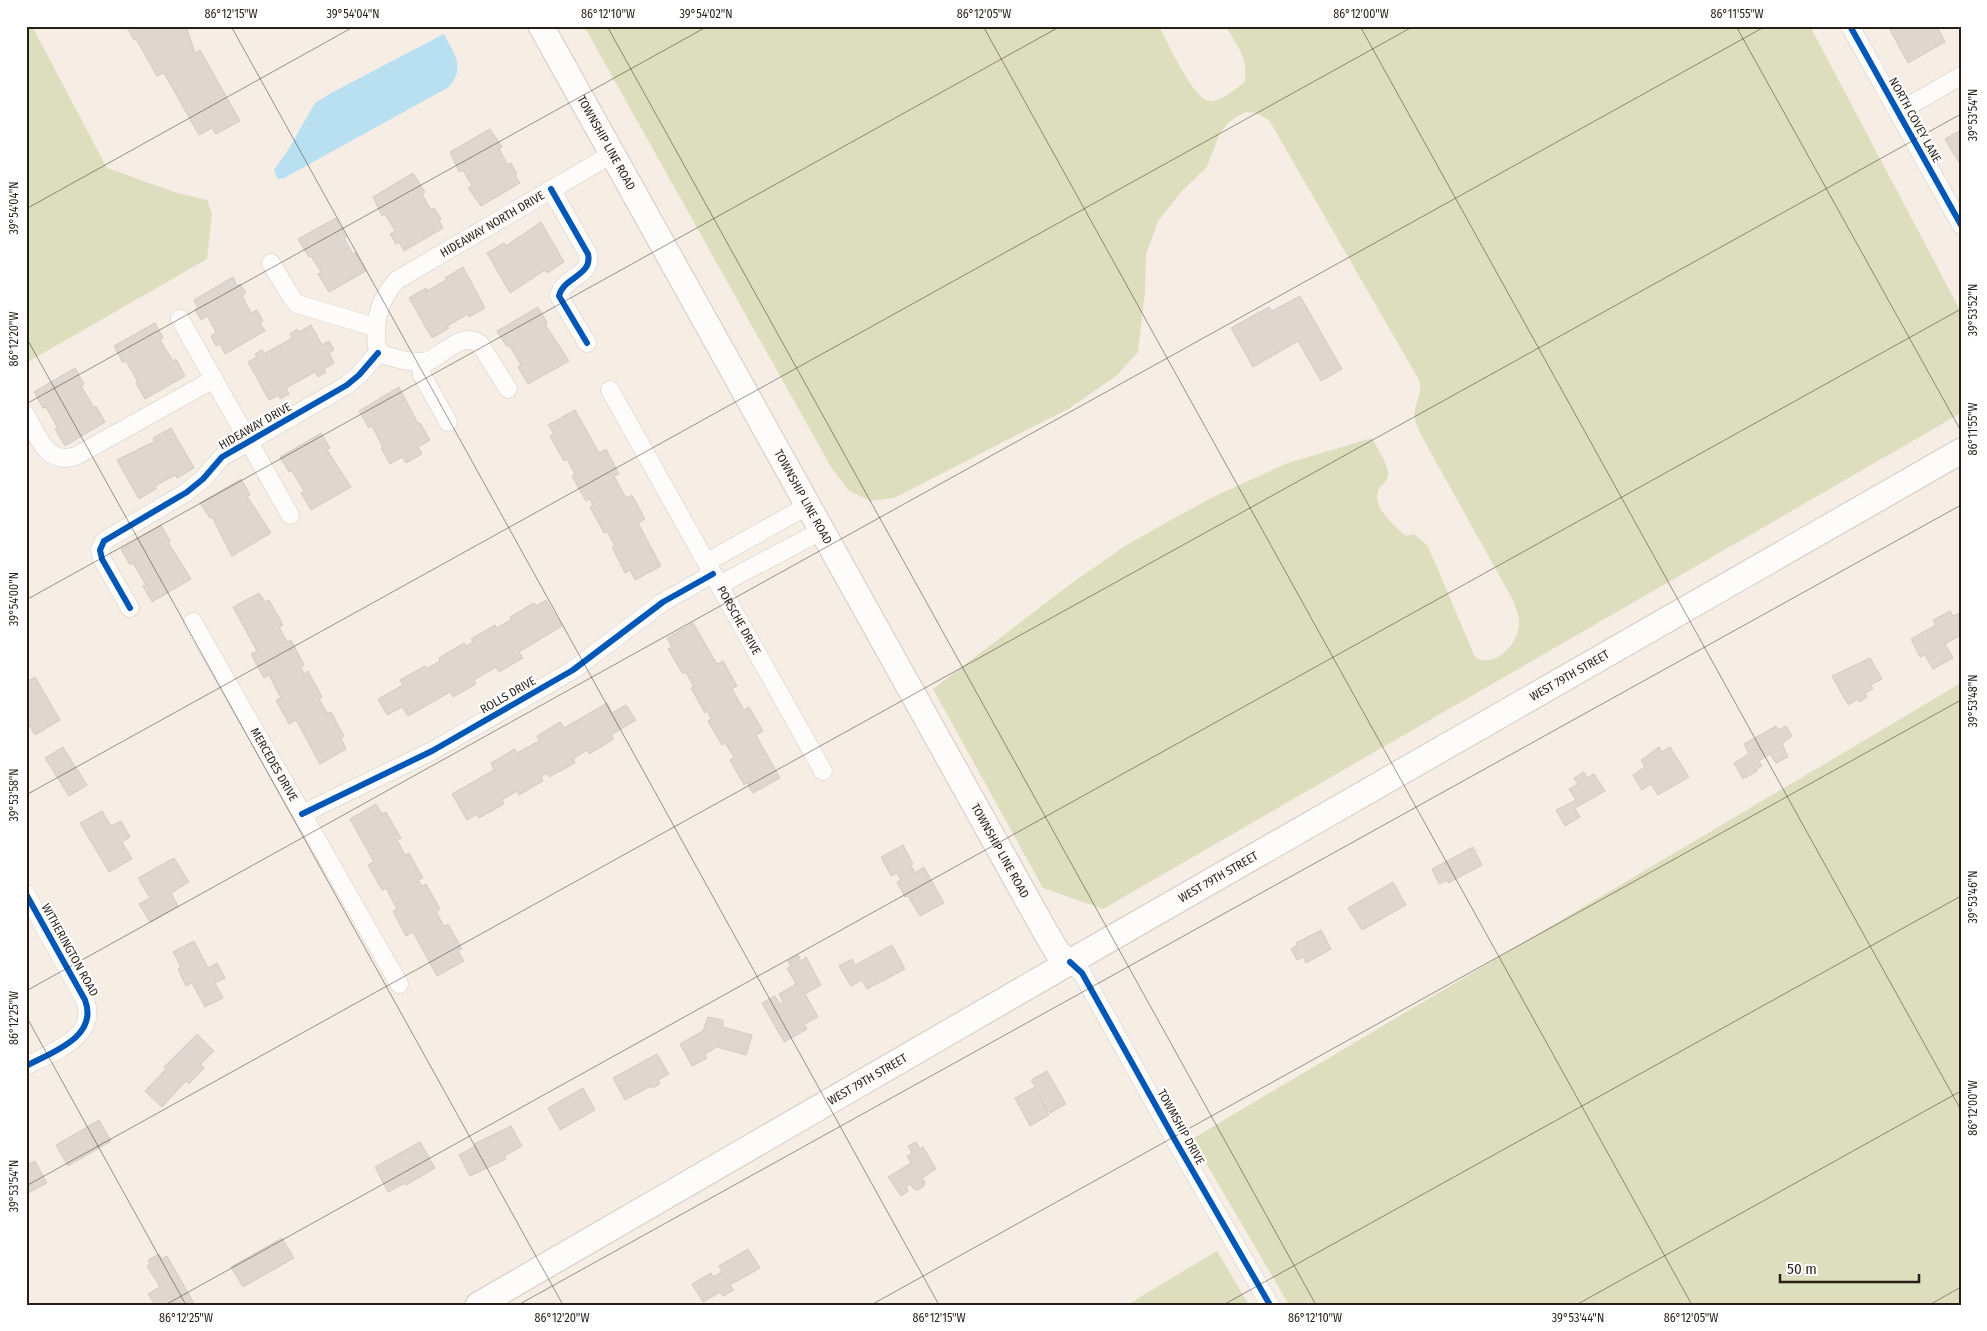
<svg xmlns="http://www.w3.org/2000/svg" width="1987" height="1331" viewBox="0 0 1987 1331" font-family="'Fira Sans Condensed',sans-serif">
	<rect width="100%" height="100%" fill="#f6eee4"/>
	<path fill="#dddebd" d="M26,26h6l75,142 70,25 30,7 5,14 -5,45 -181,104z
		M584,26h575c8,15 35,75 51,75 12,0 24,-11 34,-18 6,-24 -7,-36 -18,-57h584l151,286v101l-858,496 -60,-21 -110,-199 139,-106 53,-37 44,-25 50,-27 69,-31 84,-25c5,10 16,25 16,36 0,8 -7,10 -10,17 -6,17 17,35 28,45l8,-2 14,12 47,111c19,12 43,-12 44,-32 1,-7 -3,-16 -5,-23l-93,-167c-2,-5 -5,-10 -6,-15 -3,-14 9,-27 4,-40l-150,-260 -13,-7 -10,-1 -10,5 -9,7 -8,11 -12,32 -26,25 -23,29 -12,33 -1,37 -7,61 -22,24 -46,32 -176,90 -23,3 -22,-10 -18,-24z
		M1961,683v622h-672l-97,-166z
		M1217,1251l32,54h-122z"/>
	<path fill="#b8e0f1" d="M444,34c10,20 22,33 5,53l-165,91 -6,1 -4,-9 14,-20 27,-47 16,-10z"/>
	<path fill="#e0d6d0" stroke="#d3cac4" d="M126,26h60l9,27 5,-3 40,71 -24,13 -4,-6 -13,7 -35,-62 -7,3 -21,-37 -2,1z
		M1888,26h49l8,16 -37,21z
		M490,129l12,18 -3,2 9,16 3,-2 6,11 -2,1 5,8 -39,23 -13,-18 4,-2 -9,-16 -4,2 -9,-20z
		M1961,130v36l-16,-27z
		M413,173l12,19 -3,2 9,16 3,-2 7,11 -2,2 4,7 -39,23 -5,-9 -3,2 -6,-10 5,-3 -10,-17 -3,2 -9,-19z
		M336,218l10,19 -2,1 9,16 2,-2 11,19 -37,21 -11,-18 3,-2 -10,-16 -2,1 -11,-18z
		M541,222l23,40 -17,11 -2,-3 -35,23 -23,-40 17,-10 2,3z
		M463,267l22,41 -16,9 -1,-3 -21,12 2,2 -17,10 -23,-40 17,-10 1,3 19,-11 -1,-2z
		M233,277l4,9 3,-2 6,9 -4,3 9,17 6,-3 6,11 -3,2 5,8 -40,23 -5,-10 -4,2 -5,-10 5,-4 -9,-16 -6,4 -6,-10 3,-2 -4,-8z
		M1300,296l42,73 -21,12 -23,-40 -45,26 -22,-39 38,-21 3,4z
		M538,307l9,16 -2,1 24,37 -41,23 -10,-17 3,-2 -12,-20 -2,2 -10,-16z
		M155,323l8,15 -3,2 13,21 3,-2 9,17 -40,23 -9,-16 2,-1 -12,-21 -3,2 -9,-17z
		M311,325l11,20 7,-4 5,9 -5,3 5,10 -10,6 2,3 -8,5 -3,-5 -29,16 3,6 -9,5 -1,-4 -10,5 -21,-38 9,-5 -2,-3 7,-4 2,4 28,-16 -2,-4 7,-5 2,3z
		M75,368l9,16 -3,2 13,22 2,-2 9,16 -40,24 -10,-17 3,-1 -12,-21 -3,1 -9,-16z
		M399,387l19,37 2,-1 10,17 -12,7 4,7 -16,9 -4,-6 -12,7 -9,-16 2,-1 -11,-21 -3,2 -10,-17z
		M575,410l24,43 7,-4 13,25 -5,2 12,22 6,-3 13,24 -7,4 23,43 -26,14 -5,-10 -5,3 -13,-26 3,-1 -8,-15 -3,2 -14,-26 3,-2 -3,-6 -4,2 -14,-25 3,-2 -8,-15 -3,2 -14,-25 4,-2 -6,-9z
		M171,428l23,40 -17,10 -2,-3 -20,11 1,3 -17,10 -22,-39 38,-19 -2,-3z
		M321,433l9,15 -3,2 24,37 -40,23 -10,-17 3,-2 -12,-20 -3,1 -9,-15z
		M241,479l9,16 -3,1 24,37 -39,23 -20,-39 -2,1 -10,-15z
		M161,525l9,16 -2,1 23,37 -39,23 -9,-16 3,-1 -13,-22 -3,2 -9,-16z
		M259,593l6,9 4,-2 14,25 -4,2 8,15 4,-2 13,25 -3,2 3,7 4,-3 14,26 -3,2 8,14 4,-1 13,24 -3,2 5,11 -26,15 -24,-44 -7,4 -13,-24 5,-2 -12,-23 -5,3 -13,-24 6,-3 -24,-44z
		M546,600l16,26 -43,26 4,6 -24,14 -3,-5 -22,13 2,4 -23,13 -3,-5 -42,24 -6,-9 -15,8 -9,-16 25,-14 -3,-5 25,-14 1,3 14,-8 -1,-3 25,-15 2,3 7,-4 -2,-3 24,-14 2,3 15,-9 -2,-2 24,-14 2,3z
		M1950,611l3,5 8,-4v23l-16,9 8,14 -20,11 -8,-14 -5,2 -9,-18 25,-14 -3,-5z
		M693,623l24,41 6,-3 14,25 -5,3 12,21 5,-3 14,24 -7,4 24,43 -27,15 -6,-10 -3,2 -14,-25 4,-3 -9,-14 -3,2 -14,-24 3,-3 -4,-7 -2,2 -14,-25 3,-1 -8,-15 -3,2 -15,-25 4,-2 -5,-9z
		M1870,658l12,21 -11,6 2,4 -8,4 2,4 -8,5 -1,-3 -10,6 -16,-29z
		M35,677l25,43 -25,15 -9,-15v-38z
		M607,703l5,10 14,-8 10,15 -25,15 3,4 -25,15 -2,-4 -14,9 2,4 -26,14 -2,-4 -6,4 2,4 -24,14 -2,-4 -15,9 2,4 -25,14 -2,-4 -10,6 -15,-26 42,-24 -3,-7 24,-14 2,4 22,-12 -2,-5 23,-14 4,6z
		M1776,726l2,4 8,-4 6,10 -10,8 6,13 -12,6 -6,-9 -11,7 3,5 -6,3 1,2 -14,8 -9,-16 15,-9 -5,-10z
		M63,747l24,38 -18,11 -24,-38z
		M1659,747l3,5 8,-5 19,30 -31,18 -7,-11 -9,6 -9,-15 12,-8 -4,-7z
		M1584,772l3,6 7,-4 11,17 -30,17 5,9 -15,9 -9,-16 20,-10 -7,-11 9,-5 -4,-6z
		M376,804l6,10 4,-2 15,26 -4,2 8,15 4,-2 14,25 -5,2 4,6 4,-2 14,25 -4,3 8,14 4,-2 14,25 -4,2 6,10 -27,15 -24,-44 -7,4 -13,-25 4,-2 -11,-21 -4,2 -14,-25 6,-3 -24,-43z
		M102,811l9,15 10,-5 9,16 -8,5 10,17 -23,13 -29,-49z
		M903,845l10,19 -2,1 4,8 9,-6 20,36 -24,13 -12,-20 -3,1 -8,-15 4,-2 -4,-7 -6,3 -10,-19z
		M1473,847l9,18 -34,18 -1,-3 -8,4 -7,-15z
		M174,858l15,24 -18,11 7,13 -28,16 -11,-18 11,-6 -12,-20z
		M1393,882l13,23 -44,25 -14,-22z
		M1321,930l10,19 -25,14 -3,-6 -6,3 -6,-11 6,-4 -1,-2z
		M194,941l14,27 9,-5 8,15 -10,5 8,15 -18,9 -13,-24 -6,3 -8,-17 3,-2 -8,-15z
		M892,945l13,24 -38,20 -5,-9 -11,6 -12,-20 13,-7 3,6z
		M798,955l3,6 5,-4 15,28 -16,9 13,23 -14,7 3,5 -23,13 -22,-39 13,-7 5,8 3,-2 -4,-8 17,-10 -9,-16 4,-2 -3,-5z
		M708,1017l15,3v7l29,8 -6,20 -29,-8 -12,7 2,4 -15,8 -12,-22 23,-13z
		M197,1034l17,17 -13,13 3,4 -15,16 -3,-3 -24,26 -17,-16 21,-22 -2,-2z
		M657,1054l12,20 -11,6 2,4 -8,4 -1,-2 -26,14 -12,-22z
		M1047,1071l19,33 -16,9 -8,-11 7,13 -19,11 -15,-28 20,-11 -4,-7z
		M583,1088l12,22 -35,20 -12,-22z
		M99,1120l12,21 -43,25 -12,-21z
		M511,1126l11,20 -18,10 2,3 -36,17 -11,-21 16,-9 -1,-2z
		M420,1142l15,26 -29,17 -1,-2 -17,9 -13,-25z
		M916,1142l4,7 3,-2 13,22 -14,9 3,4 -2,5 -6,3 -4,-2 -3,-4 -4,3 2,4 -7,5 -13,-19 23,-14 -4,-7 5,-3 -4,-7z
		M35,1161l12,22 -21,11v-29z
		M282,1238l12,20 -51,29 -12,-20z
		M748,1249l12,19 -30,17 4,5 -11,6 -3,-4 -17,10 -11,-18 19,-11 2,4 9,-5 -3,-6z
		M159,1254l3,5 5,-3 28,49h-40l-7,-11 12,-7 -13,-21 3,-2 -2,-4z"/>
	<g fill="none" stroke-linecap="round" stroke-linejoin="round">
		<g stroke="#d2cbc1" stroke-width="19">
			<g id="street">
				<path d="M1850,26l111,199"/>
				<path d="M1898,112l63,-36"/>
				<path d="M551,189l37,65c5,22 -25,23 -29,42l28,47"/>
				<path d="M271,263l21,35 5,6 78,23"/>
				<path d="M180,319l110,196"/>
				<path id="s1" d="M378,353c-5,-28 -1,-51 19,-73l215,-126"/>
				<path d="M378,353c17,5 33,11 51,8 14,-8 35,-30 51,-17l28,45"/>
				<path d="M420,362l2,13 26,47"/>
				<path id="s2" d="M610,390l213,381"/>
				<path d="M26,415c12,21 20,51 50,41l138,-77"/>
				<path d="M707,562l100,-56"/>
				<path d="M719,585l102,-54"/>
				<path d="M130,608l-28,-49 -2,-9 4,-9 83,-49 16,-13 19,-22 125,-72 12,-10 19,-22"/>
				<path id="s3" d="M193,622l206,362"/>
				<path d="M302,814l130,-63 141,-81 90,-68 50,-28"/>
				<path d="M26,894l59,106c14,37 -33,52 -59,66"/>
				<path d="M1070,962l12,11 94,169 94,163"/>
			</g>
		</g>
		<g stroke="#d2cbc1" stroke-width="27">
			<g id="secondary">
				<path id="s4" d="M541,26c169,302 336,605 505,907l12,20 12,9"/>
				<path id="s5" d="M478,1305l592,-343 891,-511"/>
			</g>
		</g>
		<use href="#street" stroke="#fefcfb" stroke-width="18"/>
		<use href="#secondary" stroke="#fefcfb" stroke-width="25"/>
		<g stroke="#fff" stroke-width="9">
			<path id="cycleway" d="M1850,26l111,199
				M551,189l37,65c5,22 -25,23 -29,42l28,47
				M130,608l-28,-49 -2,-9 4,-9 83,-49 16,-13 19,-22 125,-72 12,-10 19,-22
				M302,814l130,-63 141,-81 90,-68 50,-28
				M26,894l59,106c14,37 -33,52 -59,66
				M1070,962l12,11 94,169 94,163"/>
		</g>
		<use href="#cycleway" stroke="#0057b8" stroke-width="6"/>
	</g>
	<path fill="none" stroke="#261f17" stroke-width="1" stroke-opacity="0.45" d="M231,26l708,1279M607,26l709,1279M983,26l709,1279M1360,26l601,1084M1736,26l225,405M26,209l329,-183M26,337l537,968M26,404l682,-378M26,600l1035,-574M26,795l1388,-769M26,991l1740,-965M26,1016l160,289M26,1186l1935,-1072M165,1305l1796,-996M518,1305l1443,-800M871,1305l1090,-605M1223,1305l738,-409M1576,1305l385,-214M1929,1305l32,-18"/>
	<g text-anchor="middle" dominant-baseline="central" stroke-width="4.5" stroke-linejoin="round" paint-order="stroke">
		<g font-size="12" fill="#261f17" stroke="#fff">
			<text transform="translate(1915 120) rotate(61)">NORTH COVEY LANE</text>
			<text stroke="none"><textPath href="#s4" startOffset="134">TOWNSHIP LINE ROAD</textPath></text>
			<text stroke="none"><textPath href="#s1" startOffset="189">HIDEAWAY NORTH DRIVE</textPath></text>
			<text transform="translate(255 426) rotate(-30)">HIDEAWAY DRIVE</text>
			<text stroke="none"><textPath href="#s4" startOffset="539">TOWNSHIP LINE ROAD</textPath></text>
			<text stroke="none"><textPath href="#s2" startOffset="264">PORSCHE DRIVE</textPath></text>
			<text stroke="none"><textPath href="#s5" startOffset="1260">WEST 79TH STREET</textPath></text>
			<text transform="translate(508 695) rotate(-30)">ROLLS DRIVE</text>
			<text stroke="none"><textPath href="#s3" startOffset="164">MERCEDES DRIVE</textPath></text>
			<text stroke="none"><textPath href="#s4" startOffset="944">TOWNSHIP LINE ROAD</textPath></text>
			<text stroke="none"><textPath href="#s5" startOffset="855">WEST 79TH STREET</textPath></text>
			<text transform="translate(70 950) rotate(61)">WITHERINGTON ROAD</text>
			<text stroke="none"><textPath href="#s5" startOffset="450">WEST 79TH STREET</textPath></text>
			<text transform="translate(1181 1127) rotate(61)">TOWMSHIP DRIVE</text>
		</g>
	</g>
	<rect width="1987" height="1331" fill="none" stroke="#ffffff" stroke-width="55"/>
	<path d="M1780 1274v8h139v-8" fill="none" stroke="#261f17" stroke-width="2.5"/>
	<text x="1787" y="1274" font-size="15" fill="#261f17" stroke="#ffffff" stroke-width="4" paint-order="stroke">50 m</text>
	<rect x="28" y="28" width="1932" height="1276" fill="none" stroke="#261f17" stroke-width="2"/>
	<g font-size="12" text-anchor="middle" fill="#261f17">
		<text x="231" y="18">86°12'15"W</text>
		<text x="353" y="18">39°54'04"N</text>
		<text x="608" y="18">86°12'10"W</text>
		<text x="706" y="18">39°54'02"N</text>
		<text x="984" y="18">86°12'05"W</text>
		<text x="1361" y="18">86°12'00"W</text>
		<text x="1737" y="18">86°11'55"W</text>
		<text transform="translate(1973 115) rotate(-90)" y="4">39°53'54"N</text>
		<text transform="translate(14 208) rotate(-90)" y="4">39°54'04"N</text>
		<text transform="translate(1973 310) rotate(-90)" y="4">39°53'52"N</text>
		<text transform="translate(14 339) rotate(-90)" y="4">86°12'20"W</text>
		<text transform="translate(1973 429) rotate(-90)" y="4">86°11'55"W</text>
		<text transform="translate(14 599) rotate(-90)" y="4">39°54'00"N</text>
		<text transform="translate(1973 701) rotate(-90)" y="4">39°53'48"N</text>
		<text transform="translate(14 795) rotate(-90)" y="4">39°53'58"N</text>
		<text transform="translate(1973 897) rotate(-90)" y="4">39°53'46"N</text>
		<text transform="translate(14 1018) rotate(-90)" y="4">86°12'25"W</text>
		<text transform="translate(1973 1108) rotate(-90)" y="4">86°12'00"W</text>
		<text transform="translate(14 1186) rotate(-90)" y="4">39°53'54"N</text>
		<text x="186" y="1322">86°12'25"W</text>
		<text x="562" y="1322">86°12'20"W</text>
		<text x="939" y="1322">86°12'15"W</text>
		<text x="1315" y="1322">86°12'10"W</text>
		<text x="1578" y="1322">39°53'44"N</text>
		<text x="1691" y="1322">86°12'05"W</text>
	</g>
</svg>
